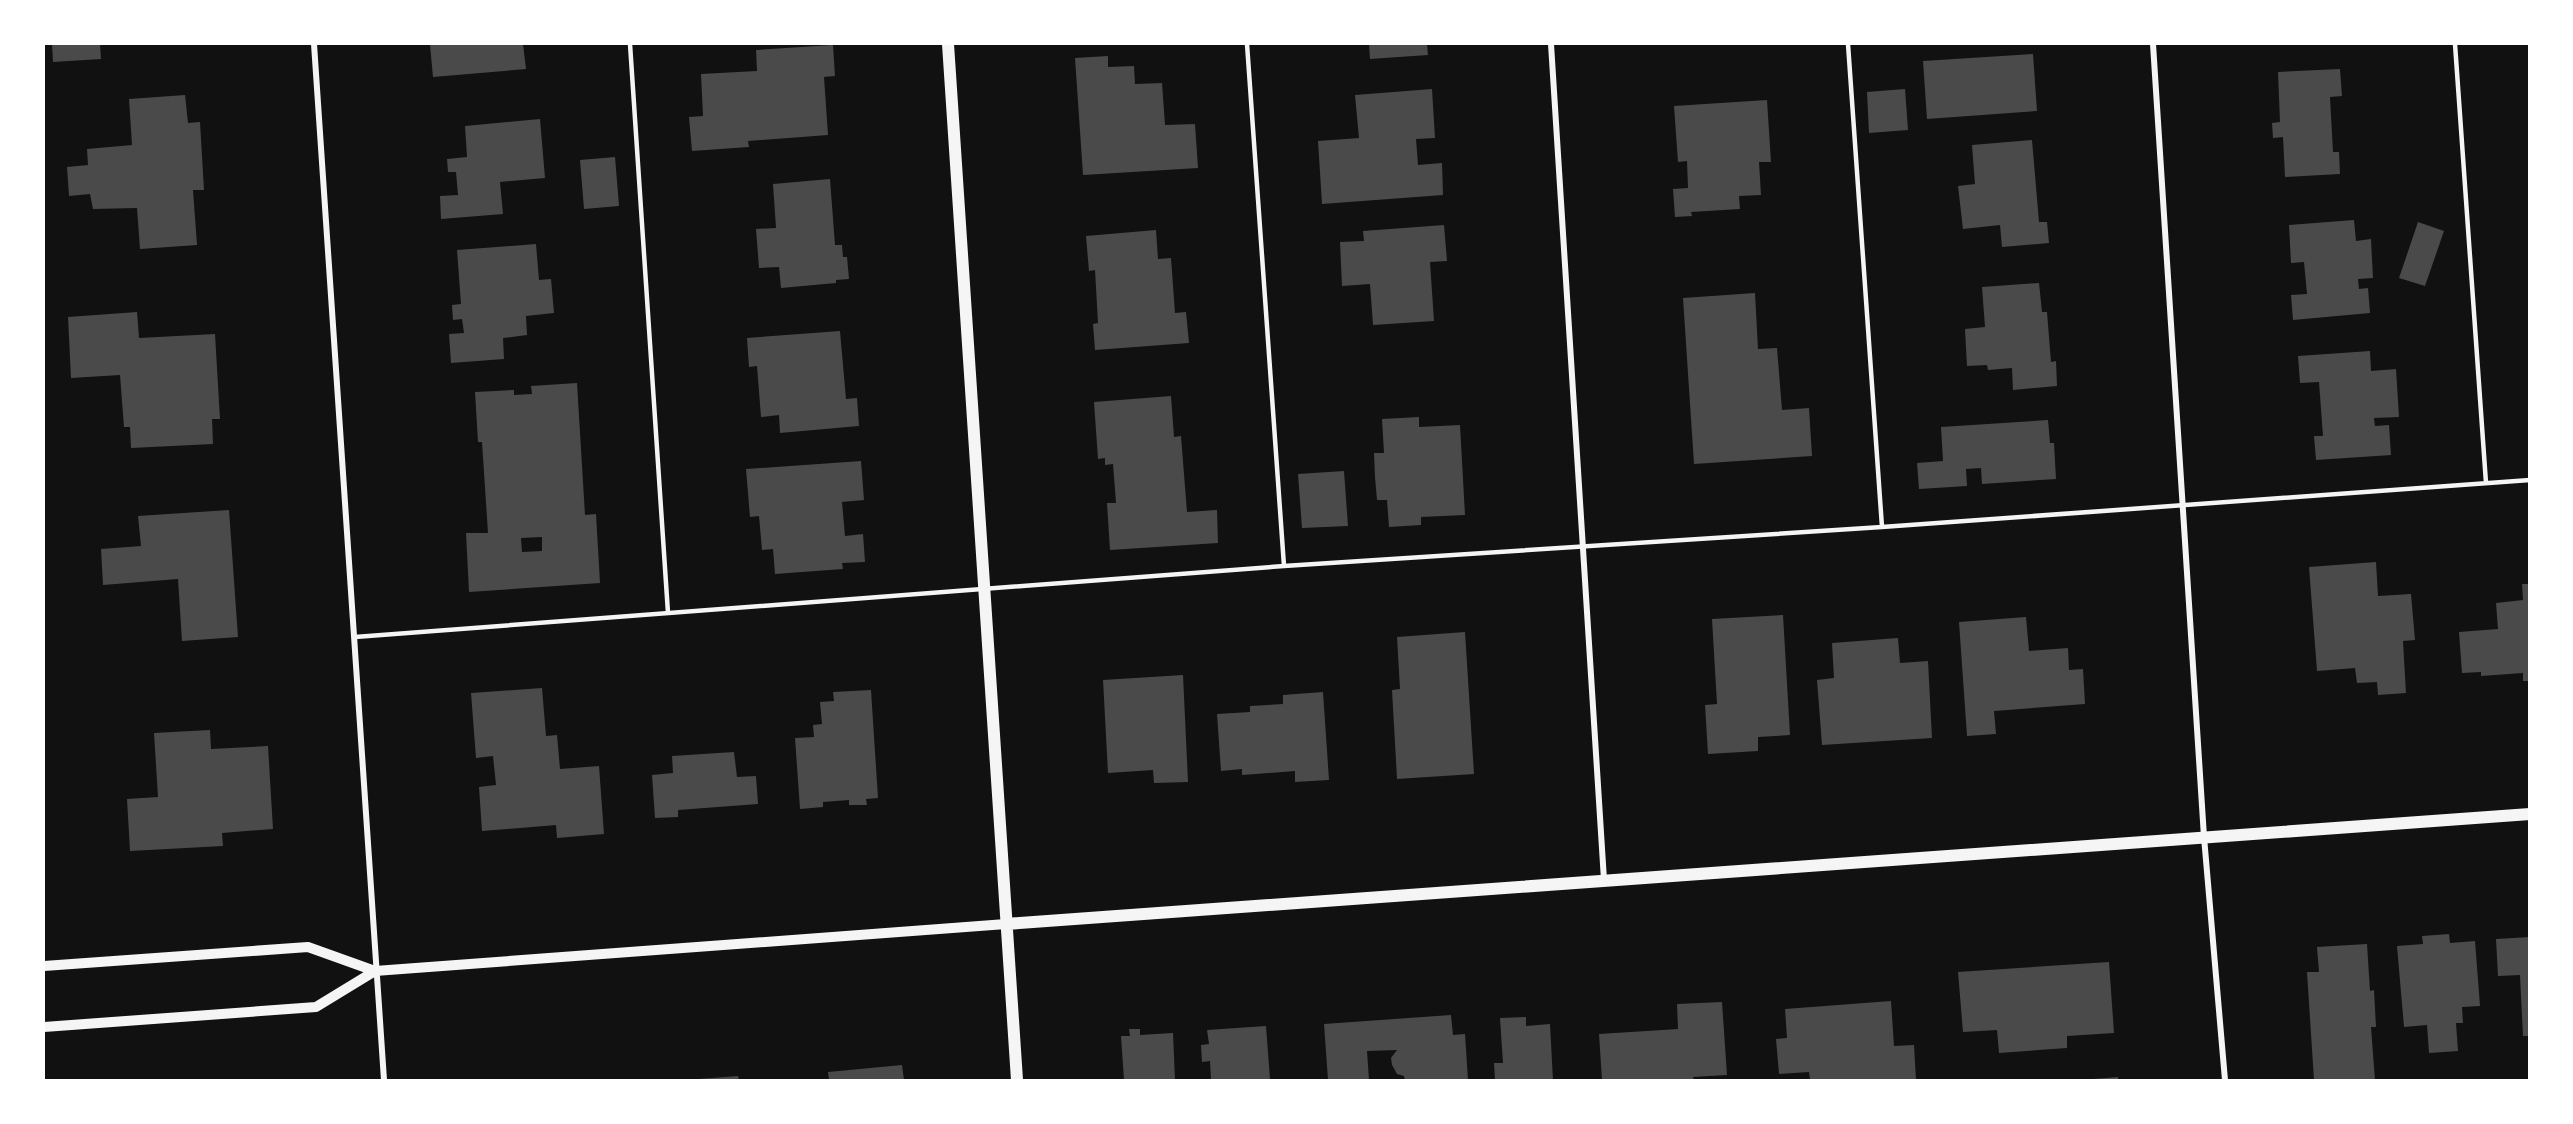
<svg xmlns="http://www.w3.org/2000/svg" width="2573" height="1124" viewBox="0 0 2573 1124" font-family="'Exo 2',sans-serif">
	<rect width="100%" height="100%" fill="#111"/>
	<path fill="#4a4a4a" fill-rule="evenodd" d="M52,44h48l1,15 -48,3z
		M447,44h76l3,25 -93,8 -3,-32z
		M1369,44h58l1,11 -58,4z
		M833,45l2,31 -11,1 4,58 -80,6 1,6 -57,4 -3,-34 14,-1 -2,-42 56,-3 -1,-21z
		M2033,54l4,57 -110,8 -4,-58z
		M1108,56v11l26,-1 1,18 27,-1 3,42 30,-1 3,44 -115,7 -8,-117z
		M2340,69l2,27 -12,1 3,55h6l1,22 -55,3 -2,-40 -10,1 -1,-15 8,-1 -2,-50z
		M1432,89l3,49 -19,1 2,26 24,-2 1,32 -121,9 -4,-63 41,-3 -4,-43z
		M1905,89l3,41 -39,3 -2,-41z
		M185,95l3,28 12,-1 4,68h-11l4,55 -57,4 -3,-41 -44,1 -3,-15 -21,2 -2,-29 21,-2 -1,-16 45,-4 -3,-46z
		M1767,100l4,62h-12l2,33 -22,1 1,13 -49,3 1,4 -17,1 -2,-28 15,-1 -1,-27 -9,1 -4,-56z
		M540,119l5,59 -45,4 3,32 -62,5 -1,-23 18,-1 -2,-23h-8l-1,-13 20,-2 -2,-31z
		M2032,140l7,82h8l2,21 -47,4 -2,-22 -37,4 -5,-43 17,-2 -3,-39z
		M615,157l4,49 -35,3 -4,-49z
		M830,179l5,66h7l1,12h4l2,22 -13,1v3l-55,5 -2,-21 -20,1 -3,-39 20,-1 -3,-44z
		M2354,220l2,21 15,-2 2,39 -15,1 1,10 9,-1 2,25 -77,7 -2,-25 16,-1 -3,-32 -13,1 -2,-38z
		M2418,222l26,9 -19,55 -26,-8z
		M1444,225l3,36 -17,1 4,59 -61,4 -3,-41 -28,2 -2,-44 24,-1 -1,-10z
		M1156,230l2,29 13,-1 4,55 11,-1 3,31 -94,7 -2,-26 5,-1 -3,-53 -6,1 -3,-35z
		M536,244l3,36 12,-1 3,34 -28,3 1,19 -24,3 1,21 -53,4 -2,-29 15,-1 -2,-14 -9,1 -1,-15 9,-1 -4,-54z
		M2039,283l3,29h5l4,50 5,-1 1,25 -44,4 -1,-22 -24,2 -1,-5 -20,1 -2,-37 20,-2 -3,-40z
		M1755,293l3,56 19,-1 5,62 27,-2 3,48 -118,8 -11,-166z
		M137,312l2,26 76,-4 5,85h-8l1,25 -82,4 -1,-21h-6l-4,-52 -49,3 -3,-61z
		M840,331l6,68 11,-1 2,28 -79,7 -1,-18 -18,2 -4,-51 -8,1 -2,-29z
		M2370,351l1,20 25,-2 3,48 -25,1 1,8 14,-1 2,30 -75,5 -2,-24h9l-4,-54 -19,1 -2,-27z
		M577,383l8,132 11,-1 4,69 -131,9 -3,-59h22l-6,-91h-4l-3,-50 39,-2v5l18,-1 -1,-8zM542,537v14l-20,1 -1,-14z
		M1171,396l3,41 7,-1 6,76 30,-2 1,33 -108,7 -3,-47h9l-3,-39 -8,1v-7l-7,1 -4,-57z
		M1419,417v10l41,-2 5,90 -44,2v8l-32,2 -2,-27h-10l-2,-23 -1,-24h10l-2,-34z
		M2048,420l2,23h4l2,36 -74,5 -1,-16 -15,1 1,17 -48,3 -2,-26 26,-2 -2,-34z
		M861,461l3,39 -22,2 3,34 18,-2 2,28 -23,1 1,6 -68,5 -2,-25 -11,1 -3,-34 -9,1 -4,-48z
		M1344,471l4,55 -46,2 -4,-54z
		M229,510l9,127 -56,4 -4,-62 -75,6 -2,-36 40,-3 -3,-30z
		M2376,562l2,34 33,-2 4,46 -12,1 3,52 -28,2 -1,-13 -20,1 -2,-15 -38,3 -8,-104z
		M2522,584h8v97h-7v-8l-42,3v-4l-19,1 -3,-41 39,-3 -2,-26 27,-3z
		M1783,615l7,120 -32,2v14l-50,3 -3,-49 12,-1 -5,-85z
		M2026,617l3,34 39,-3 1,22 14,-1 2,35 -91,7 2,23 -29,2 -8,-114z
		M1465,632l9,142 -77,5 -5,-89 8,-1 -3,-52z
		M1898,638l2,25 28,-2 4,77 -110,7 -5,-65 17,-2 -2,-35z
		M1183,675l5,107 -34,1 -1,-13 -45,3 -5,-93z
		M542,688l4,48 11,-1 3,34 39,-3 5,68 -47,4 -1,-13 -74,6 -3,-44 17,-2 -3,-29 -17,2 -5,-65z
		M871,690l7,108 -12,1 1,6h-18v-5l-26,2v5l-23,2 -5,-71 19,-1 -1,-12 9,-1 -2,-22 14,-1 -1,-9z
		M1323,692l6,88 -34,2v-11l-53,4v-6l-21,2 -4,-57 33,-2v-6l33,-2v-9z
		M210,730l1,19 57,-3 5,83 -51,4 1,13 -93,5 -3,-52 31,-2 -4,-64z
		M734,752l3,25 19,-1 2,28 -80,6v7l-23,1 -3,-43 21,-2 -1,-17z
		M2449,934l1,9 25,-2 5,65 -18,1 1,16h-7l2,28 -29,2 -2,-28 -23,2 -7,-81 26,-2 -1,-8z
		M2530,937v99h-7l-3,-61 -22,1 -2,-37z
		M2367,944l3,47 4,-1 2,37h-5l4,53h-61l-7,-108h12l-2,-25z
		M2109,962l5,71 -47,3v12l-68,5 -2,-23 -34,2 -5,-60z
		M1891,1001l3,45 20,-1 2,35h-106l-1,-8 -30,2 -3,-35 11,-1 -2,-29z
		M1722,1002l5,73 -34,2 1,3h-92l-3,-46 79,-5 -1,-25z
		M1451,1015l2,20 12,-1 3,46h-63l-1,-4 -7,-2 -5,-9 -1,-7 6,-8 -30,1 2,29h-41l-4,-56z
		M1526,1017v9l24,-2 3,56h-58l-1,-17h9l-3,-45z
		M1266,1026l4,53 -59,1 -1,-19 -8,1 -1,-17 8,-1 -2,-14z
		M1129,1029h11v6l33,-2 2,47h-51l-3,-44h9z
		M902,1065l2,15h-75l-1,-8z
		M738,1076l1,4h-40v-1z
		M2118,1077v3h-25v-1z"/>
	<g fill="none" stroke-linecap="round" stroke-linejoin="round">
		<path stroke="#f5f5f5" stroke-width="4.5" d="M630,44l38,569
			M1247,44l37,522
			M1848,44l34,483
			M2455,44l31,439
			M355,637l929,-71 598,-39 648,-47"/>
		<path stroke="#f5f5f5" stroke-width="6" d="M314,44l70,1036
			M1551,44l53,836
			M2153,44l51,793 21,243"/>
		<path stroke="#f5f5f5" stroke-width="10" d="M44,966l264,-19 67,24 631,-47
			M44,1027l272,-20 59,-36"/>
		<path stroke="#f5f5f5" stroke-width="12" d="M948,44l69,1036
			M1006,924l1524,-110"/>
	</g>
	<rect width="2573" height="1124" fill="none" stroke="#ffffff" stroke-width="90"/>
</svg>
